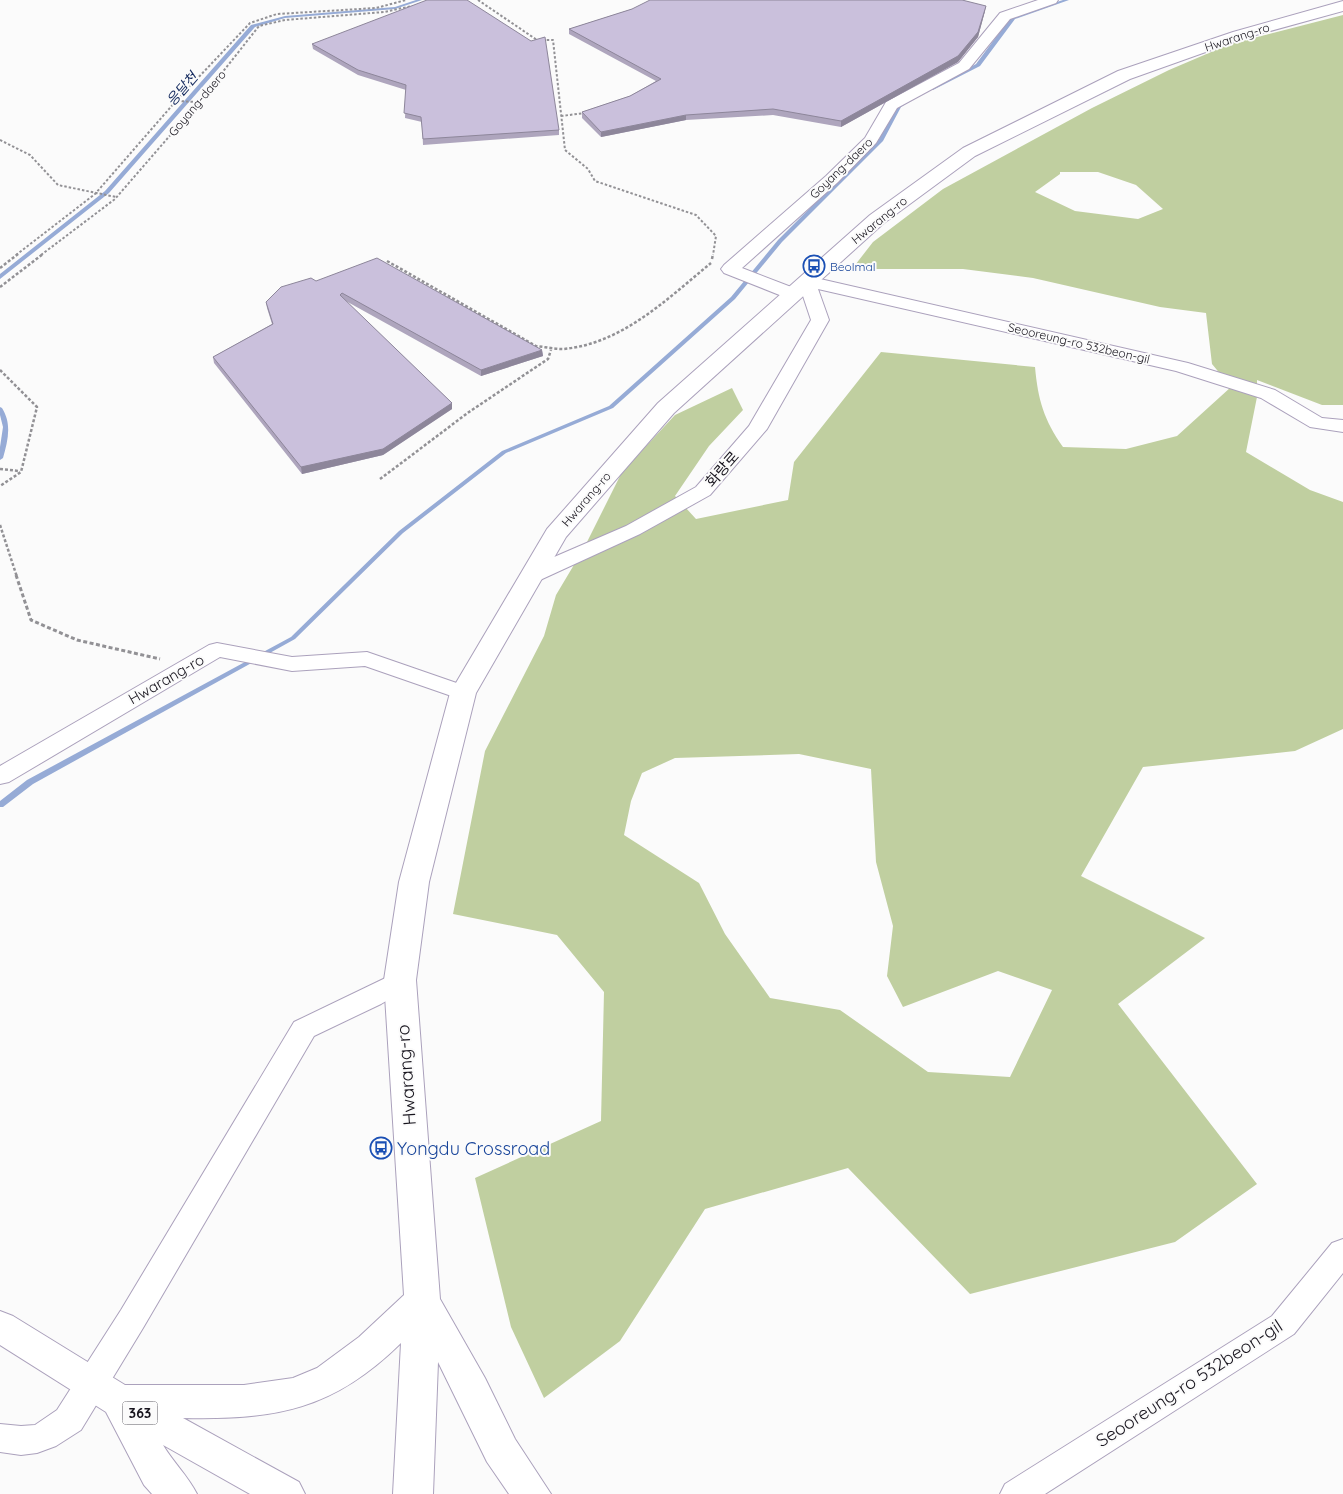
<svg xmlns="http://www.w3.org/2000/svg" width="1343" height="1494" viewBox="0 0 1343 1494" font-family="Quicksand,'Noto Sans KR',sans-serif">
	<rect width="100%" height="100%" fill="#fbfbfb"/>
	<path fill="#c0cfa0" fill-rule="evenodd" d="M1343,15v390h-21l-65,-25v17l-11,55 64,38 33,12v227l-48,22 -152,16 -62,109 124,62 -87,66 139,180 -82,58 -205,52 -122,-126 -143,41 -85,132 -76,57 -33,-71 -36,-149 126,-57 3,-129 -47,-57 -104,-21 32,-163 59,-115 12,-41 28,-47 38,-76 53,-57 57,-27 11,22 -34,36 -34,50 21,23 92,-19 6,-38 87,-110 154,15c3,33 9,53 28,80l63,2 51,-13 54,-49 -19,-23 -6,-51 -46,-6 -127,-29 -70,-9h-111l21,-27 70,-53 149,-81 77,-38 61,-26zM1060,172h38l38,13 27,24 -25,10 -63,-8 -40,-19 25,-18zM799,754l72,15 5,93 17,64 -6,50 16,31 95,-36 54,19 -42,87 -82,-5 -88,-62 -70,-12 -45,-64 -26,-51 -75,-48 7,-34 11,-28 33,-15z"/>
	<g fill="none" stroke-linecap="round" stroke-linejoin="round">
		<path fill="#96abd6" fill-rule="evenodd" d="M416,0h6l-27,9 -110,9 -30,9 -146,166 -109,86v-5l105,-83 146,-166 34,-9 110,-9z
			M1063,0h6l-54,19 -35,47 -47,24 -4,-1 47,-25 35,-47z
			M903,102l4,1 -6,4 -18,34 -101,101 -47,57 -122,109 -107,45 -103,80 -108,106 -262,145 -30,23h-3v-6l27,-21 264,-143 108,-106 103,-80 107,-45 122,-109 47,-57 101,-101 18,-33z
			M0,407l2,1c10,16 6,32 1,50l-3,2v-13l3,-20 -3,-12z"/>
		<g stroke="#aba1bc" stroke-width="2">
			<path id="minor" d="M1038,0h20l-2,3 -46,16 -41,50 -72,39 -21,35 -38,39 -96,86 57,22 3,4 -3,4h-12l-63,-25 -3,-4 3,-4 102,-89 39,-38 21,-36 73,-39 41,-50z
				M807,276l381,87 87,27 47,28 21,2v12l-33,-5 -49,-29 -85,-27 -358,-82 11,31 -62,109 -57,66 -70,39 -100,46 -8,1 -8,-1 -3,-5 3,-5 102,-44 70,-39 53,-61 62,-106 -13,-39 3,-4z
				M217,643l75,14 75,-5 104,36 4,5 -4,5 -8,2 -98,-34 -73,5 -72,-14 -211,125 -9,2v-18l5,-3 204,-118z
				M400,971l10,2 3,7 -3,7 -29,17 -67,32 -171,292 -62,102 -25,16 -19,7 -16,2 -21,-3v-28l21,2 14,-1 22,-15 64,-100 173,-288z
				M1343,1239v34l-49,61 -249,160h-45l5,-10 267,-168 60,-73z"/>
		</g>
		<g stroke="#aba1bc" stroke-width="2">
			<path id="major" d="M1343,1v10l-98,27 -115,41 -155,77 -91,67 -210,190 -108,124 -90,156 -47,189 -13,98 24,319 45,79 30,61 36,55h-42l-22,-32 -49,-100 -5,132h-40l8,-151c-68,67 -125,77 -218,75l116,64 6,12h-55l-87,-49c10,17 25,31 34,49h-45l-8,-9 -38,-73 -106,-67v-34l13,5 112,69h119l49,-7 24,-10 42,-31 45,-42 -20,-315 15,-98 51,-189 97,-164 111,-126 212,-188 93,-67 155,-77 115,-39z"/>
		</g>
		<path stroke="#929195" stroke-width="2" stroke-dasharray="2.5 2" stroke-linecap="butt" d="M478,0l59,40h16l12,110 23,19 7,12 101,34 20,21 -3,19
			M177,101l21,1
			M561,116l24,-3
			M0,140l30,15 28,30 58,12
			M16,255l79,-61 81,-93 74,-78 27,-9 99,-6 30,-8
			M41,255l74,-56 84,-97 60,-76 26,-6 99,-8 28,-6"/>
		<path stroke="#929195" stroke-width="2.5" stroke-dasharray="3 2" stroke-linecap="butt" d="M712,259l1,-5
			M387,261l149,85c9,1 18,3 27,3 59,-5 104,-50 148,-86
			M0,268l18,-14
			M0,287l43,-33
			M0,370l37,37 -16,65 -21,14
			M0,469l19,2
			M380,479l89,-67 79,-53 3,-9
			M0,525l17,52"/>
		<path stroke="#929195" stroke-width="3" stroke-dasharray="4 2.5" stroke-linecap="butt" d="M16,575l15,45 46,20 83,19"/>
		<use href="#minor" fill="#fff" fill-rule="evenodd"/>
		<use href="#major" fill="#fff" fill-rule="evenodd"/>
	</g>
	<path fill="#aea5bd" d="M632,9l353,2 -7,26 -20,25 -117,65 -68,-12 -87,5 -85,17 -19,-19v-6l48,-16 26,-15 -87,-47v-5z
		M312,44l247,86v5l-136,10 -1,-23 -17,-4 1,-28 -48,-15 -45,-26z
		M316,281l226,69 1,6 -62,20 -137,-76 108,103v6l-69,46 -81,19 -88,-111 -1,-6 59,-33 -5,-16 -1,-6z"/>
	<path fill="#8d869a" d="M986,6l-1,5 -7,26 -20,25 -117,65v-6z
		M686,115v5l-85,17v-5z
		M542,350l1,6 -62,20v-6z
		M452,403v6l-69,46 -81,19 -1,-7z"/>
	<path fill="#cac0dc" stroke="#8d869a" d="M427,0h40l64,41 14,-4 14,93 -136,9 -2,-22 -17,-4 2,-28 -48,-15 -46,-26z
		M650,0h312l24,6 -8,26 -20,24 -117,65 -68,-12 -87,6 -85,17 -19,-20 48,-16 31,-17 -92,-50 63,-20z
		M377,258l165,92 -61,20 -139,-77 -2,2 112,108 -69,46 -82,18 -88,-110 60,-33 -7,-22 15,-15 30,-9 5,3z"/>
	<defs>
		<g id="bus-ring" transform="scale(1.125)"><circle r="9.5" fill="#fbfbfb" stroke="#1a4fb4" stroke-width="1.5"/><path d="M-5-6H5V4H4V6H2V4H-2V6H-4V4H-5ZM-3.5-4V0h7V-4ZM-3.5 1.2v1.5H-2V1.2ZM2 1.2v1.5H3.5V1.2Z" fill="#1a4fb4"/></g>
	</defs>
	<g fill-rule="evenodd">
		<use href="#bus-ring" x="814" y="266"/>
		<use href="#bus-ring" x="381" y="1148"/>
	</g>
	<g text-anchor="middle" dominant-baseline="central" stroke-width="4" stroke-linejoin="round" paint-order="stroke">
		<g font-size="12" fill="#17141d" stroke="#fbfbfb">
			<text transform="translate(1237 37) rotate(-18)">Hwarang-ro</text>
			<text transform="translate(197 103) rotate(-50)">Goyang-daero</text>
			<text transform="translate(841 168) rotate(-44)">Goyang-daero</text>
			<text transform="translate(879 220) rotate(-39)">Hwarang-ro</text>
			<text transform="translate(1079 343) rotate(13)">Seooreung-ro 532beon-gil</text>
			<text transform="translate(586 499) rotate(-49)">Hwarang-ro</text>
		</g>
		<g font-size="12" fill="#164399" stroke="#fbfbfb" text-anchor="start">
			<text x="830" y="266">Beolmal</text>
		</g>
		<g font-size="14" font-style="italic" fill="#152b5f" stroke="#fbfbfb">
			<text transform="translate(182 89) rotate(-49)">응달천</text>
		</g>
		<rect fill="#fbfbfb" stroke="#5b5960" stroke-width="1" x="122.5" y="1401.5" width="35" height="23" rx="4"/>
		<g font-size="14" font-weight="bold" fill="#17141d">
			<text x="140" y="1413">363</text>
		</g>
		<g font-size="15" fill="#17141d" stroke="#fbfbfb">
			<text transform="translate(722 469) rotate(-49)">화랑로</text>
			<text transform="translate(166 679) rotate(-30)">Hwarang-ro</text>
		</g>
		<g font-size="18" fill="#17141d" stroke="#fbfbfb">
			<text transform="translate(406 1075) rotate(-94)">Hwarang-ro</text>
			<text transform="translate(1189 1383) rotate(-33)">Seooreung-ro 532beon-gil</text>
		</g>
		<g font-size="18" fill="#164399" stroke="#fbfbfb" text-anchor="start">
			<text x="397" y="1148">Yongdu Crossroad</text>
		</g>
	</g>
</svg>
